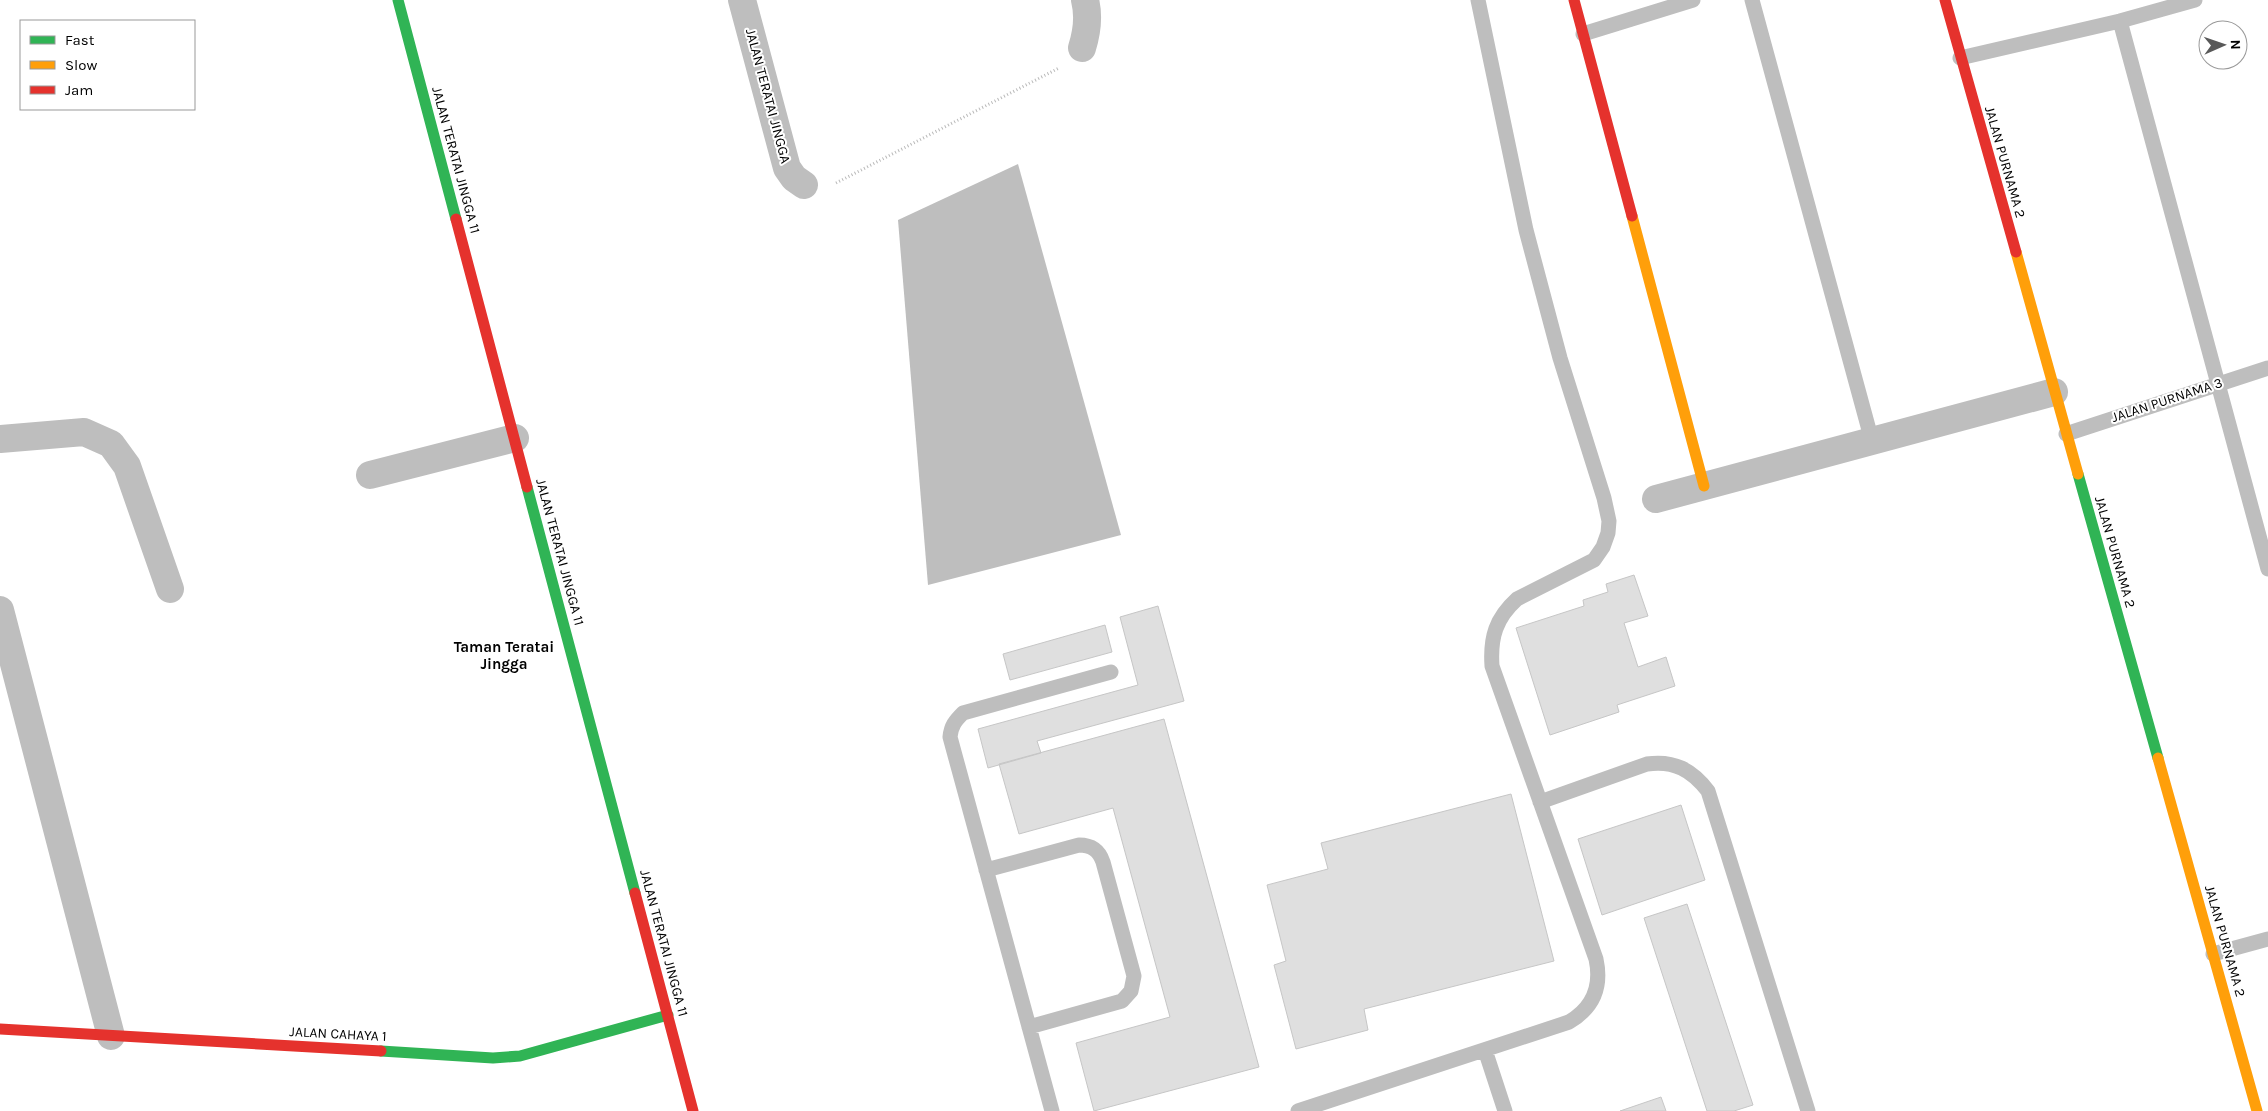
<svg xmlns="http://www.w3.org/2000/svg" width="2268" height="1111" viewBox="0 0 2268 1111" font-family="Karla,sans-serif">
	<rect width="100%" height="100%" fill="#fff"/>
	<path fill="#bebebe" d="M1018,164l103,371 -193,50 -30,-365z"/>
	<path fill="#dfdfdf" stroke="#c6c6c6" d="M1634,575l14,41 -24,7 14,44 28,-10 9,29 -58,19 2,7 -69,23 -34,-107 68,-22 -1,-6 25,-8 -2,-8z
		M1158,606l26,95 -147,40 4,12 -53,15 -10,-39 160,-44 -18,-68z
		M1105,625l7,27 -102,28 -7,-26z
		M1164,719l95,348 -165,44 -18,-68 94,-26 -57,-209 -94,26 -20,-70z
		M1511,794l43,167 -190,48 4,21 -72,19 -22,-84 12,-4 -19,-76 61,-16 -7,-26z
		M1681,805l24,75 -103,35 -24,-76z
		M1687,904l66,201 -19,6h-27l-63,-193z
		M1661,1097l5,14h-46z"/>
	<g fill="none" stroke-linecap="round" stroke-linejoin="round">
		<path stroke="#b9b9b9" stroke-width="3" stroke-dasharray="1 2.5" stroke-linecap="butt" d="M836,183l223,-115"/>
		<path stroke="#bebebe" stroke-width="15" d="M1752,0l120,441
			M2120,21l148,548
			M1583,34l110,-34
			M1960,58l160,-37 75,-21
			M2066,434l202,-66
			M1540,802l107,-38c27,-4 45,6 61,27l100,320
			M986,870l93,-25c12,0 20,5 24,17l31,114 -3,15 -9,10 -93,26
			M2213,954l55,-15
			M1485,1050l20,61
			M1052,1111l-102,-374c1,-11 5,-16 13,-24l148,-41
			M1298,1111l271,-89c24,-14 33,-35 27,-63l-104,-293c-2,-29 4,-48 25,-67l77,-39 9,-13 5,-14 1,-12 -5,-23 -44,-140 -34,-128 -48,-230"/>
		<path stroke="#bebebe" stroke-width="28" d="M742,0l45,168 7,10 10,7
			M1082,48c5,-16 7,-32 3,-48
			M0,439l84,-7 27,12 16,22 43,123
			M370,475l145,-37
			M1656,499l398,-107
			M0,610l111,426"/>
		<path stroke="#30b455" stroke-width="11" d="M398,0l58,219
			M2078,474l80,284
			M527,487l108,406
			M381,1051l112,7 27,-2 148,-41"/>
		<path stroke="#ff9f0a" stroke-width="11" d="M1632,216l72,270
			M2016,252l62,222
			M2158,758l99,353"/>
		<path stroke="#e5322d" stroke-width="11" d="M1574,0l58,216
			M1945,0l71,252
			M456,219l71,268
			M635,893l58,218
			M0,1029l381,22"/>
	</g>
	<g text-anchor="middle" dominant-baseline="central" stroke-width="4" stroke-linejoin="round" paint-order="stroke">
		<g font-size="14" fill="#000" stroke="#fff">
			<text transform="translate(768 96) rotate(75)">JALAN TERATAI JINGGA</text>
			<text transform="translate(456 160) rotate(75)">JALAN TERATAI JINGGA 11</text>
			<text transform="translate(2005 162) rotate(74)">JALAN PURNAMA 2</text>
			<text transform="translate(2167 400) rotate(-18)">JALAN PURNAMA 3</text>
			<text transform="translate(560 552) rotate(75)">JALAN TERATAI JINGGA 11</text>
			<text transform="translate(2115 552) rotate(74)">JALAN PURNAMA 2</text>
			<text transform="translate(2225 941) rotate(74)">JALAN PURNAMA 2</text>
			<text transform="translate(664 943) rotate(75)">JALAN TERATAI JINGGA 11</text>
			<text transform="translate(338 1034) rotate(3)">JALAN CAHAYA 1</text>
		</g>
		<g font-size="15" font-weight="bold" fill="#000" stroke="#fff">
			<text x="504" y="647">Taman Teratai<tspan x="504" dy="17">Jingga</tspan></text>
		</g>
	</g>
	<rect x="20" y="20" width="175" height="90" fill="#ffffff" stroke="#999999"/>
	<rect x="30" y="36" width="25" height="8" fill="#30b455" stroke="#999999"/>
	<text x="65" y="45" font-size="15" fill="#000000">Fast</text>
	<rect x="30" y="61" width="25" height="8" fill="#ff9f0a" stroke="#999999"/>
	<text x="65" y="70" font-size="15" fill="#000000">Slow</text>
	<rect x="30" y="86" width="25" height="8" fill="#e5322d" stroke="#999999"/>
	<text x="65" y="95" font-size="15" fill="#000000">Jam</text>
	<g transform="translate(2223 45) rotate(88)"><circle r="24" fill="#ffffff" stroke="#999999"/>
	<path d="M0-4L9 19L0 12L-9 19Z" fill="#595959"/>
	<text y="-8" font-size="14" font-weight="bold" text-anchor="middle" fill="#000000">N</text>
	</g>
</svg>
